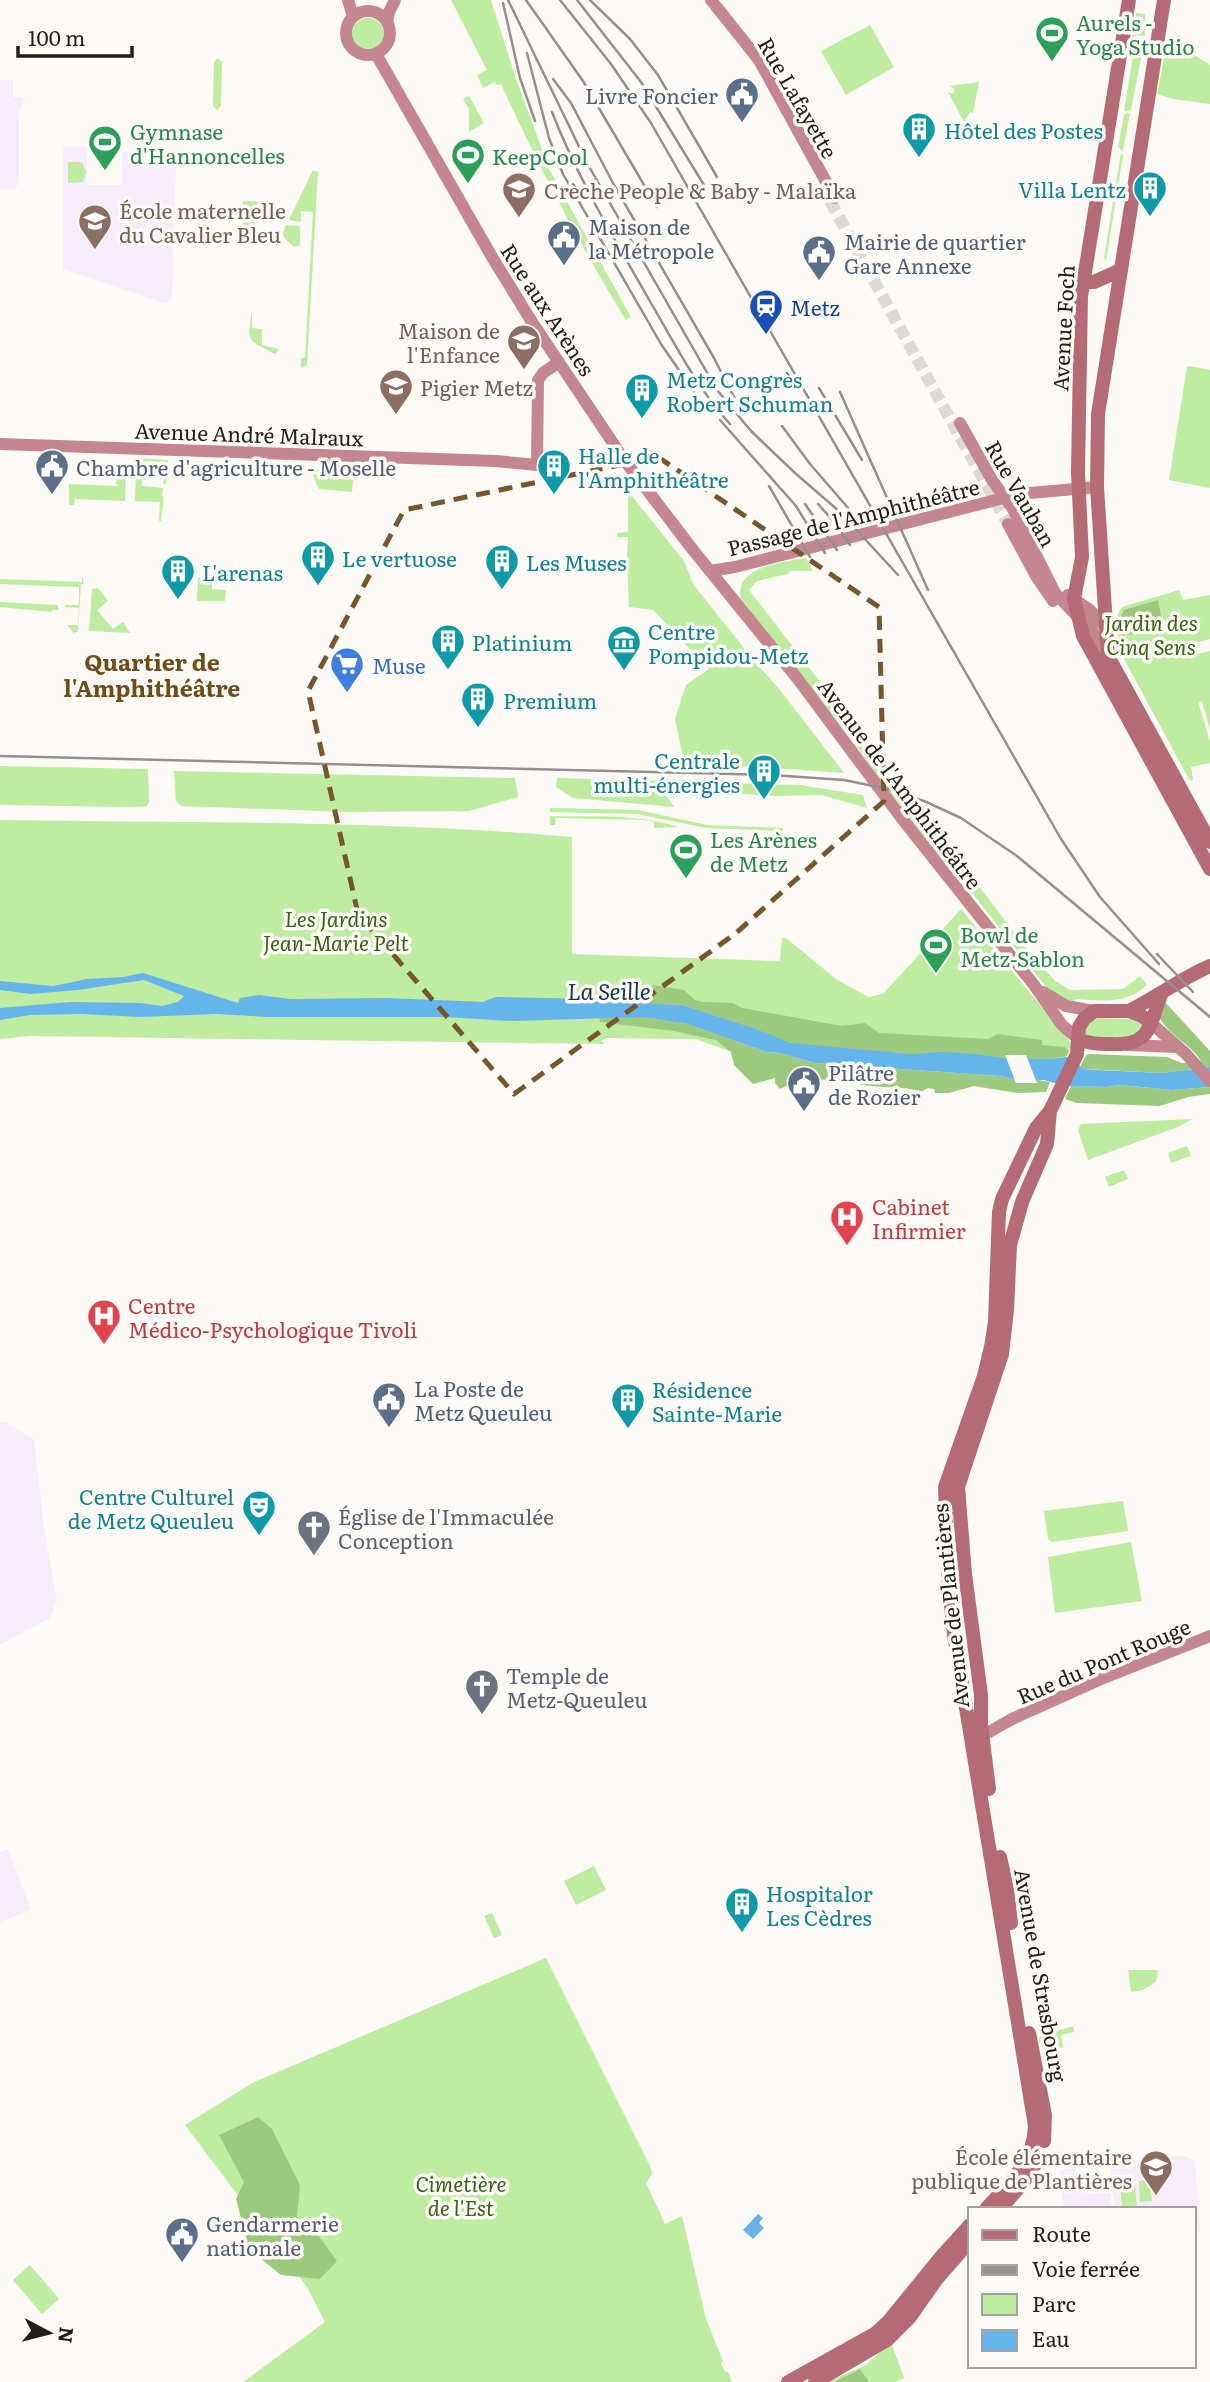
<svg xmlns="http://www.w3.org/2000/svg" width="1210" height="2382" viewBox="0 0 1210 2382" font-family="Literata,serif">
	<rect width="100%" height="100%" fill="#fefaf6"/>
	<path fill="#f7ecfc" d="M0,80h13v17h12l-6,16v70l-5,6h-14z
		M63,147h24v38h35v-33h17v16l37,-4 -4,135 -6,5 -103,-35z
		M0,1422h6l28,18 10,88 13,73 -7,17 -50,27z
		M8,1849l23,61 -31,12v-70z
		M1187,2156l8,6 5,69 -6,2v-24h-79l-5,-47z
		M1075,2166l2,21 11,-1 2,8 20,-1 2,16h-48l-5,-36 7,-5z"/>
	<path fill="#beeca1" d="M451,0h40l24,76 35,95 81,146 -5,3c-47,-76 -88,-155 -125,-236l-4,1 -2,-3 -12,6 -6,-13 10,-5z
		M1136,13l9,1v22l-9,-1 -1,5 9,2 -1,7h-6l-6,-5z
		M352 34a16 16 0 1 1 32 0a16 16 0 1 1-32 0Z
		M870,25l24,42 -48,28 -25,-44z
		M1168,38l42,27v39l-37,-5 -16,-5z
		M1134,50l7,8 -10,52 -7,1z
		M218,58l4,4 -1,44 -4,4 -4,-4 1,-44z
		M979,82l-6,31 -3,-1 -6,10 -16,-30 5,2 2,-5 -6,-3z
		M469,96l15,27 -15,9v-23l-6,-10z
		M1130,113l-7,38 -5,-4 6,-32z
		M1121,153l2,2 -17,106 -2,-3z
		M68,162h14l4,10 -3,10 -15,1z
		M313,170l5,2 -11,193 -6,3v-10h4l8,-146 -12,-1v11l-12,-2z
		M243,201l22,1 -21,42h-2z
		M286,225l14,1v19l-6,2 -10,-9 -1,-5z
		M252,311v17l10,1v16l17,4 -4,5c-28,-15 -28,-11 -23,-43z
		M1190,366l20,4v118l-41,-8 18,-113z
		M137,458l31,2 -2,24h-3l1,-22 -19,-1 -1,3h-7z
		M312,465l11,11 30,4 -1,12 -33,-3 -10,-23z
		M136,471h8l2,9h-4v6l21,2 -1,8 2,1 -3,24h-2l1,-19 -25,-1z
		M117,475h9l-1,26 -48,-2 -2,-2 -1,8h-5v-21l50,2 -3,-2z
		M628,491l56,70 9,23 62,78 25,28 64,83 -160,-11 -9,-43 11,-34 23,-16 -56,-59 -24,-3 -2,-45 -11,-1v-3l11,-1 1,-20h-11v-4l11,-1z
		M806,558l7,13h-23l-2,3 -31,7 -8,9 128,165 -4,4 22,29 13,4 117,155 30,34 15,9 53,-1 17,-13 7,9c-20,19 -44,16 -71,14l-3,5 -20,-8 -84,-107 -57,-63 -56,-81 -115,-146c-8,-32 42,-37 65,-41z
		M82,576l2,8h-3l-3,47 -4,2 -7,-8h11l1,-17 -14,-1v-2h14v-18l-79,-3v-5l82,3z
		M198,578h14v11l14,1 -1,11h-28z
		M98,588l10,13 -11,9 16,19 10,-7 7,11 -41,-2 3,-42z
		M1179,590l4,10 27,-5v44l-29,7 2,11 27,-6v79l-8,-29 -4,1 12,40v21l-19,4 2,13 -3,1 -66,-122 -10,-38 8,-14z
		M0,602l58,3v5h-6v2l-52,-5z
		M0,766l148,3 1,33 -2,4 -14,1 -133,-2z
		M174,771l341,7 3,19 -49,14 -120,1 -168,-6 -5,-5z
		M557,778l243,7 63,10 4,13 -45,-13 -45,1 -106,-7 -5,6 8,12 -101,-9 -17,-11z
		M550,808l88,2 69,15 76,3v3l-77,-3 -68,-14 -88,-2z
		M550,816c42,1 88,-3 128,11l-24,1v-6l-11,-2 -87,-2 -1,7h-5z
		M0,820c190,3 382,0 572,17v117l208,7 2,-23h4l50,41 32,18 15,-3 78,-85 112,136 -14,25 -320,-31 -10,12 -33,-12 -90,-1 -5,3 4,3 -576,-8 -29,3z
		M1095,1018l39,1 9,3 -1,9c-15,7 -41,12 -57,3l-1,-6z
		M1192,1119l-14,8 -90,33 -10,-30 3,-6z
		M1187,1146l4,10 -20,7 -3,-10z
		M1124,1170l4,9 -19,8 -4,-10z
		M1123,1501l5,30 -76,11 -4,-3 -4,-28z
		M1131,1542l11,59 -87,12 -7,-56z
		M594,1866l12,24 -30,15 -12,-24z
		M492,1913l10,22 -8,3 -10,-22z
		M546,1958l104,208 2,8 -6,9 19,41 17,-8 24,103 17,42 -2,2 4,9h3l4,10h-489l82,-60 -18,-35 -122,-162 69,-43z
		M1128,1970h30l-2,12 -13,8 -12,2z
		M1073,2026l1,6 -13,3 2,12 -13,4 -2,-10 -8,1 -2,3 2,-9z
		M1150,2180l2,21 -12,1 -1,-21z
		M1135,2184l2,25h-15l-2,-24z
		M30,2265l29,34 -17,15 -29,-34z
		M891,2342l13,36 -9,4h-68l39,-17z"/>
	<path fill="#9cc97e" d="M1158,600l5,27 -41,9 -4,-14 6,-12z
		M654,985l30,5 11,10 7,2 31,1 9,5 100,18 23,-3 14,10 109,6 10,-5 44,6v5l23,2 4,4 -2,5 -19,3 -44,-1 -27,-4h-64l-123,-10 -36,-16 -72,-23 -75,-3 -12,-3c8,-5 15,-2 24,-3 14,-1 23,-7 35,-11z
		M1165,1002l45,49v16l-48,6 -78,-4 -4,-2 6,-12 3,-1 78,3 15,6 19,-2c-11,-18 -32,-25 -42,-44z
		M599,1017h45l44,7 78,28 13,1 36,10 185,13 18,4 14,-1 18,3 -4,10 -29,1 -43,-7 -25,7h-14l-1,-4 -6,-1 -7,4c-17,-6 -31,-4 -49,-6 -32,-4 -61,-14 -92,3l-5,-6v-5l-22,6 -19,-19 -3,-13 -15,-12 -42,-9 -74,-9z
		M1121,1085l50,5 39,-3v7l-22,3 -28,9 -83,-3 -12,-4 6,-13 35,1z
		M258,2117l14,12 28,56 -3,32 15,10 25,34 -17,18 -39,-4 -32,-26 -13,-50 8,-17 -25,-47z
		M860,2369l9,13h-35z"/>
	<path fill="#66b4ec" d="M143,973l95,30 2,-5 19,-3 31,4 98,-1 95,4 12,-5 100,2 12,3 75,3 72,23 36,15 123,11 29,-2 35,2 27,4 44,1 19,-2 17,12 14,1 64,3 48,-6v20l-39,3 -50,-5 -15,2 -41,-1 -21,-6h-26l-18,-4 -185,-13 -36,-10 -13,-1 -78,-28 -44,-7 -132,4 -67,-4h-177l-52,-3 -75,3 -60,-3 -51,1 -30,5v-12l70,-6 70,1 22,3 16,-4 6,-6 -40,-16 -66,10 -47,4 -31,-4v-9l53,5 34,-7 36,-2z
		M758,2214l5,4 -4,5 5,5 -11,11 -10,-9z"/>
	<path fill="#fefaf6" d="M1005,1055h21l11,28h-21z"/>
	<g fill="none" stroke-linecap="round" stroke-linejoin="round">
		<path stroke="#ddd9d5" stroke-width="12" stroke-dasharray="12 6" stroke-linecap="butt" d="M830,201l178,323"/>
		<path stroke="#c5878f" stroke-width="12" d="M348,0l5,17
			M711,0l48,60 76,138
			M346 33a22 22 0 1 1 44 0a22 22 0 1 1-44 0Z
			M387,22l2,-10 6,-12
			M376,54l116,203 40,65 93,139 68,89 104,128 106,142 131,165 28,40 16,14
			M960,423l32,57 21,29 42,84 24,25
			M0,444l496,17 41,4 1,-85 5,-7 16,-11
			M1008,524l28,52 17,25
			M710,571l25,-4 284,-73 78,-7
			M1068,595l22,15 16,18
			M1079,608l28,48
			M1043,992l23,14 28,5
			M1150,1022l36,32 24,27
			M1128,1045l49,2
			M976,1736l13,-4 23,-13 89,-40 109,-43"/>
		<path stroke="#b56b76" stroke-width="14" d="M1129,0l-48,297 -3,175 4,85 -8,42 9,37 127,233
			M1164,0l-66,414 -1,73 11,169 102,186
			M1083,282h11l27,-12
			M1129,1011c28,-14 53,-33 81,-45
			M1078,1039c11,5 22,5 33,5 40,2 38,-18 50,-49
			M989,1789l-8,-64v-30l-16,-121 -7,-87 44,-133 5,-44 3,-65 12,-43 25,-58 3,-33
			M1000,1857l7,32 4,34
			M1029,2033l16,82 -1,26
			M986,2209c23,-26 48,-46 49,-83l-81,-491 -6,-59 -3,-89 39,-111 7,-29 4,-25 4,-110 3,-13 34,-71 14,-17 27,-57 2,-27 5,-8 10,-8h35l13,5 8,6
			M1000,2209l23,-26 15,-23
			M788,2382l88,-49 12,-11 53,-65 29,-32
			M815,2382l72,-42 23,-23 26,-37 34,-39"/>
		<path stroke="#95908b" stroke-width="2.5" d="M508,0l79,163 130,227 34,41 44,42 45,39 58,63
			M526,0l57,81 74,126
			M560,0l51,64 40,59 410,716 39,58 59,67
			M577,0l64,82 63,103
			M590,0l40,39 28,36 59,102
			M503,3l17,75 15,43
			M527,53l22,85 14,36 98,170 33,48
			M553,79l18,24 43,82 100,173 25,49
			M552,112c26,67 63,128 99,191 24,41 46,85 79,121
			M819,388l43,72
			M840,392l88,198
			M720,420l76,86 29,47
			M782,426l28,38 39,45
			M769,486l41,71
			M805,504l32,46
			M818,504l19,21 13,20
			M0,756l772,19 72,5 44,9 36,12 37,17 56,38 193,161
			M1157,954l36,38"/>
	</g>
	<path fill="none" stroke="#76562c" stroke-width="5" stroke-dasharray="14 9" stroke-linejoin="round" d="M658,457l221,150 5,194 -148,132 -222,161 -156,-180 -50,-223 96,-181z"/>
	<defs>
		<g id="stadium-pin" transform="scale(1.75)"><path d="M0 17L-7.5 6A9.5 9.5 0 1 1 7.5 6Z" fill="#2e9e5b" stroke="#fefaf6"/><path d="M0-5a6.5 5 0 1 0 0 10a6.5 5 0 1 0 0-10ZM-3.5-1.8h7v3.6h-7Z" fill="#fff"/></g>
		<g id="civic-pin" transform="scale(1.75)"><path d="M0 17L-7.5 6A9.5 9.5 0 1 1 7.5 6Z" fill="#5c6f8a" stroke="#fefaf6"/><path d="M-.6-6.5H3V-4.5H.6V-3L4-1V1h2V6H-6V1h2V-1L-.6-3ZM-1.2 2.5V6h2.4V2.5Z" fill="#fff"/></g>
		<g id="building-pin" transform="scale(1.75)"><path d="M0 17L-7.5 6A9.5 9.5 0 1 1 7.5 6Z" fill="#0f9aa8" stroke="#fefaf6"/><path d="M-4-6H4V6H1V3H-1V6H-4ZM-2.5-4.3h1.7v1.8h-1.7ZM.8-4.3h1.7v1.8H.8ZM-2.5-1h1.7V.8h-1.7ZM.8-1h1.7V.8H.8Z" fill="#fff"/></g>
		<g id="school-pin" transform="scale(1.75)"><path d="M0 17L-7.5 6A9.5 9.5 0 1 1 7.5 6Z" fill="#8d6e63" stroke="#fefaf6"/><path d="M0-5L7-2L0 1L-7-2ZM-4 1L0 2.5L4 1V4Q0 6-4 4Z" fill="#fff"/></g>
		<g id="station-pin" transform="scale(1.75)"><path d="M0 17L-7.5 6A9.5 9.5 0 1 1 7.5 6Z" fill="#1a4fb4" stroke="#fefaf6"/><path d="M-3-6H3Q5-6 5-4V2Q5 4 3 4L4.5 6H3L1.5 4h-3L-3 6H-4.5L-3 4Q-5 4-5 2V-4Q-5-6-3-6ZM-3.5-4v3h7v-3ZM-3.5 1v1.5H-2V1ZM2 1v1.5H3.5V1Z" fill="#fff"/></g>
		<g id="university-pin" transform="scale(1.75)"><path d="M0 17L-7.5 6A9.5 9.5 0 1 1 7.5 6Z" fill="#8d6e63" stroke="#fefaf6"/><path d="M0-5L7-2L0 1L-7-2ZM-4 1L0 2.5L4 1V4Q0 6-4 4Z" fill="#fff"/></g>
		<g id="museum-pin" transform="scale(1.75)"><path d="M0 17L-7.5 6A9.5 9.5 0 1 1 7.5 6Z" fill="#0f9aa8" stroke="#fefaf6"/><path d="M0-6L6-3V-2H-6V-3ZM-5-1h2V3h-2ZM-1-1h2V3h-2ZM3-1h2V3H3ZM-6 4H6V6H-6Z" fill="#fff"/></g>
		<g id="supermarket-pin" transform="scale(1.75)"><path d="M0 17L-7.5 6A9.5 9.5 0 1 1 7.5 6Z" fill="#3f7fe0" stroke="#fefaf6"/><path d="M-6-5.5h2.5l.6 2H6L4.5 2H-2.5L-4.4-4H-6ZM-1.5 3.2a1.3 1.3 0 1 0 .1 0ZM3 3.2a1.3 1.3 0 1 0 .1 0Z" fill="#fff"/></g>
		<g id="hospital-pin" transform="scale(1.75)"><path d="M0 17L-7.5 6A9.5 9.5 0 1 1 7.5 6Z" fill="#e0444e" stroke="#fefaf6"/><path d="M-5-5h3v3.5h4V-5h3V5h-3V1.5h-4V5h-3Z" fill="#fff"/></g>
		<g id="theatre-pin" transform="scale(1.75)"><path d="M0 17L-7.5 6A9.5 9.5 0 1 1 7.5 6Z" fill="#0f9aa8" stroke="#fefaf6"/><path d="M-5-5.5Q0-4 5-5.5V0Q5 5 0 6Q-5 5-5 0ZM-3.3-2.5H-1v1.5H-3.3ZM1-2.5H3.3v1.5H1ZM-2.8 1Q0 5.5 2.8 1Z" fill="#fff"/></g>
		<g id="church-pin" transform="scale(1.75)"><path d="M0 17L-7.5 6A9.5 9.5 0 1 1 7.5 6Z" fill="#6b7280" stroke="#fefaf6"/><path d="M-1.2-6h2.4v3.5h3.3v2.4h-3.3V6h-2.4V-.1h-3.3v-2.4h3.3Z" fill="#fff"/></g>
	</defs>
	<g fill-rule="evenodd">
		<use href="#stadium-pin" x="1052" y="33"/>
		<use href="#civic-pin" x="742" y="94"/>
		<use href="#building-pin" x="919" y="129"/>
		<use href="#stadium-pin" x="105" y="142"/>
		<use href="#stadium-pin" x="468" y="155"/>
		<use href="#building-pin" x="1150" y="188"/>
		<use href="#school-pin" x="519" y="189"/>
		<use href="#school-pin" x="95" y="221"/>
		<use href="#civic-pin" x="564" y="237"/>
		<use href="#civic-pin" x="819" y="252"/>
		<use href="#station-pin" x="766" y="306"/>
		<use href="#school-pin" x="524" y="341"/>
		<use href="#university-pin" x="396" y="386"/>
		<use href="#building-pin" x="642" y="390"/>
		<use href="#civic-pin" x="52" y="466"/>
		<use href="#building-pin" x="554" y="466"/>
		<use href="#building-pin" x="318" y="557"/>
		<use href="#building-pin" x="502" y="561"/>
		<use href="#building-pin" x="178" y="571"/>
		<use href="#building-pin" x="448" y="641"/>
		<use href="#museum-pin" x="624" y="642"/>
		<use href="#supermarket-pin" x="347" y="664"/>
		<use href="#building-pin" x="478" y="699"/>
		<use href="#building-pin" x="764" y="771"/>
		<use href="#stadium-pin" x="686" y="850"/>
		<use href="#stadium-pin" x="936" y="945"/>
		<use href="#civic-pin" x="804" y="1083"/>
		<use href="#hospital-pin" x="847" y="1217"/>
		<use href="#hospital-pin" x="104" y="1316"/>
		<use href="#civic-pin" x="389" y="1399"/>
		<use href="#building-pin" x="628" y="1400"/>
		<use href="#theatre-pin" x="259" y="1507"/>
		<use href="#church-pin" x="314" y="1527"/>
		<use href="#church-pin" x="482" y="1686"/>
		<use href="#building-pin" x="742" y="1904"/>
		<use href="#school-pin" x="1156" y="2167"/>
		<use href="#civic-pin" x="182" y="2234"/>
	</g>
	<g text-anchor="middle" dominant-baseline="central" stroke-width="7" stroke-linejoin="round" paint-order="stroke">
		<g font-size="21" fill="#27864d" stroke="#fefaf6" text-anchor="start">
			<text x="1076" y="21">Aurels -<tspan x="1076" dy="24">Yoga Studio</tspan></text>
			<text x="130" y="130">Gymnase<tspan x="130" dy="24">d'Hannoncelles</tspan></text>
			<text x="492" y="155">KeepCool</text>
			<text x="710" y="838">Les Arènes<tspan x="710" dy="24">de Metz</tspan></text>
			<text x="960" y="933">Bowl de<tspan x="960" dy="24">Metz-Sablon</tspan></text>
		</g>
		<g font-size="21" fill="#4e5e75" stroke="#fefaf6" text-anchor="start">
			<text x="718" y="94" text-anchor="end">Livre Foncier</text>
			<text x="588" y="225">Maison de<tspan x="588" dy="24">la Métropole</tspan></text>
			<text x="844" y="240">Mairie de quartier<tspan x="844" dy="24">Gare Annexe</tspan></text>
			<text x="76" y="466">Chambre d'agriculture - Moselle</text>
			<text x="828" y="1071">Pilâtre<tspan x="828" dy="24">de Rozier</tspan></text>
			<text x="414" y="1387">La Poste de<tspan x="414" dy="24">Metz Queuleu</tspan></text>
			<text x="206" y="2222">Gendarmerie<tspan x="206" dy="24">nationale</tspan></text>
		</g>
		<g font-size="21" fill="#241e17" stroke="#fefaf6">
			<text transform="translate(799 97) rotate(60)">Rue Lafayette</text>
			<text transform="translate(549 309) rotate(57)">Rue aux Arènes</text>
			<text transform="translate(1062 328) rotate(-87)">Avenue Foch</text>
			<text transform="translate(249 433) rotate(2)">Avenue André Malraux</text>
			<text transform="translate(1022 493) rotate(60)">Rue Vauban</text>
			<text transform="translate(853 516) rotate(-14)">Passage de l'Amphithéâtre</text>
			<text transform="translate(901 783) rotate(53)">Avenue de l'Amphithéâtre</text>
			<text transform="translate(949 1606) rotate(-96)">Avenue de Plantières</text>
			<text transform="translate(1103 1660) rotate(-23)">Rue du Pont Rouge</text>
			<text transform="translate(1042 1975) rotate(80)">Avenue de Strasbourg</text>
		</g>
		<g font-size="21" fill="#0d838f" stroke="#fefaf6" text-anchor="start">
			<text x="944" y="129">Hôtel des Postes</text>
			<text x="1126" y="188" text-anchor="end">Villa Lentz</text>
			<text x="666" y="378">Metz Congrès<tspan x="666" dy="24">Robert Schuman</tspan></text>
			<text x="578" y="454">Halle de<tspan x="578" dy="24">l'Amphithéâtre</tspan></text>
			<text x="342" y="557">Le vertuose</text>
			<text x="526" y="561">Les Muses</text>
			<text x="202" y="571">L'arenas</text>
			<text x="648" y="630">Centre<tspan x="648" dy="24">Pompidou-Metz</tspan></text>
			<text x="472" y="641">Platinium</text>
			<text x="503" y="699">Premium</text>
			<text x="740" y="759" text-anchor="end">Centrale<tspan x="740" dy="24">multi-énergies</tspan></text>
			<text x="652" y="1388">Résidence<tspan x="652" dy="24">Sainte-Marie</tspan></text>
			<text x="234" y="1495" text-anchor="end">Centre Culturel<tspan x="234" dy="24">de Metz Queuleu</tspan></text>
			<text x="766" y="1892">Hospitalor<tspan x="766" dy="24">Les Cèdres</tspan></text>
		</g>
		<g font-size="21" fill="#785e54" stroke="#fefaf6" text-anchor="start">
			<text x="544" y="189">Crèche People &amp; Baby - Malaïka</text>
			<text x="119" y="209">École maternelle<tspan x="119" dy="24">du Cavalier Bleu</tspan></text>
			<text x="500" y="329" text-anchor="end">Maison de<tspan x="500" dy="24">l'Enfance</tspan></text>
			<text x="420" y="386">Pigier Metz</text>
			<text x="1132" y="2155" text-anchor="end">École élémentaire<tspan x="1132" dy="24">publique de Plantières</tspan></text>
		</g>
		<g font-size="21" fill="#164399" stroke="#fefaf6" text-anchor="start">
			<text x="790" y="306">Metz</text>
		</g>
		<g font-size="21" font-style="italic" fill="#396216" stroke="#fefaf6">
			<text x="1151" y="621">Jardin des<tspan x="1151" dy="24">Cinq Sens</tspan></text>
			<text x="336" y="917">Les Jardins<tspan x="336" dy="24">Jean-Marie Pelt</tspan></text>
			<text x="461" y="2182">Cimetière<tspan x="461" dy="24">de l'Est</tspan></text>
		</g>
		<g font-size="21" fill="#366cbe" stroke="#fefaf6" text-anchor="start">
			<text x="372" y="664">Muse</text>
		</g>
		<g font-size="21" fill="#be3a42" stroke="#fefaf6" text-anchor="start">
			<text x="872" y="1205">Cabinet<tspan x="872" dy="24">Infirmier</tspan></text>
			<text x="128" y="1304">Centre<tspan x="128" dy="24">Médico-Psychologique Tivoli</tspan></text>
		</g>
		<g font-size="21" fill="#5b616d" stroke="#fefaf6" text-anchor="start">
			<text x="338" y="1515">Église de l'Immaculée<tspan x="338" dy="24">Conception</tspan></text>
			<text x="506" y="1674">Temple de<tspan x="506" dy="24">Metz-Queuleu</tspan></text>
		</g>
		<g font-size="23" font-weight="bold" fill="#6e4c1a" stroke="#fefaf6">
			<text x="152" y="661">Quartier de<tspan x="152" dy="26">l'Amphithéâtre</tspan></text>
		</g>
		<g font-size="23" font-style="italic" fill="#173850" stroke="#fefaf6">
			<text x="609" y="990">La Seille</text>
		</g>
	</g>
	<rect x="968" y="2207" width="228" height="161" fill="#fefaf6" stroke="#a7a29d" stroke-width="2"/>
	<rect x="982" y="2230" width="35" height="10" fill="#b56b76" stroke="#a7a29d" stroke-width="2"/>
	<text x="1032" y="2242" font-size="21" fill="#241e17">Route</text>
	<rect x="982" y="2265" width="35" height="10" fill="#95908b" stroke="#a7a29d" stroke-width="2"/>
	<text x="1032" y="2277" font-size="21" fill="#241e17">Voie ferrée</text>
	<rect x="982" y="2294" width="35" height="21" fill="#beeca1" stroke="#a7a29d" stroke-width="2"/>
	<text x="1032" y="2312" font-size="21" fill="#241e17">Parc</text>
	<rect x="982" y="2330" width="35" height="21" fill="#66b4ec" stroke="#a7a29d" stroke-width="2"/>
	<text x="1032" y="2347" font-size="21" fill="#241e17">Eau</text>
	<g transform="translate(49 2333) rotate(97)" stroke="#fefaf6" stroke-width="5" paint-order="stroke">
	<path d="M0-5L12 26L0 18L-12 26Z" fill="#241e17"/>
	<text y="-10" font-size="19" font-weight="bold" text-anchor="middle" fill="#241e17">N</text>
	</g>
	<path d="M18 46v10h114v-10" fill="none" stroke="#241e17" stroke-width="3.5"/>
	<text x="28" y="46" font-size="21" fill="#241e17" stroke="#fefaf6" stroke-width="5" paint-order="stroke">100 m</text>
</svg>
